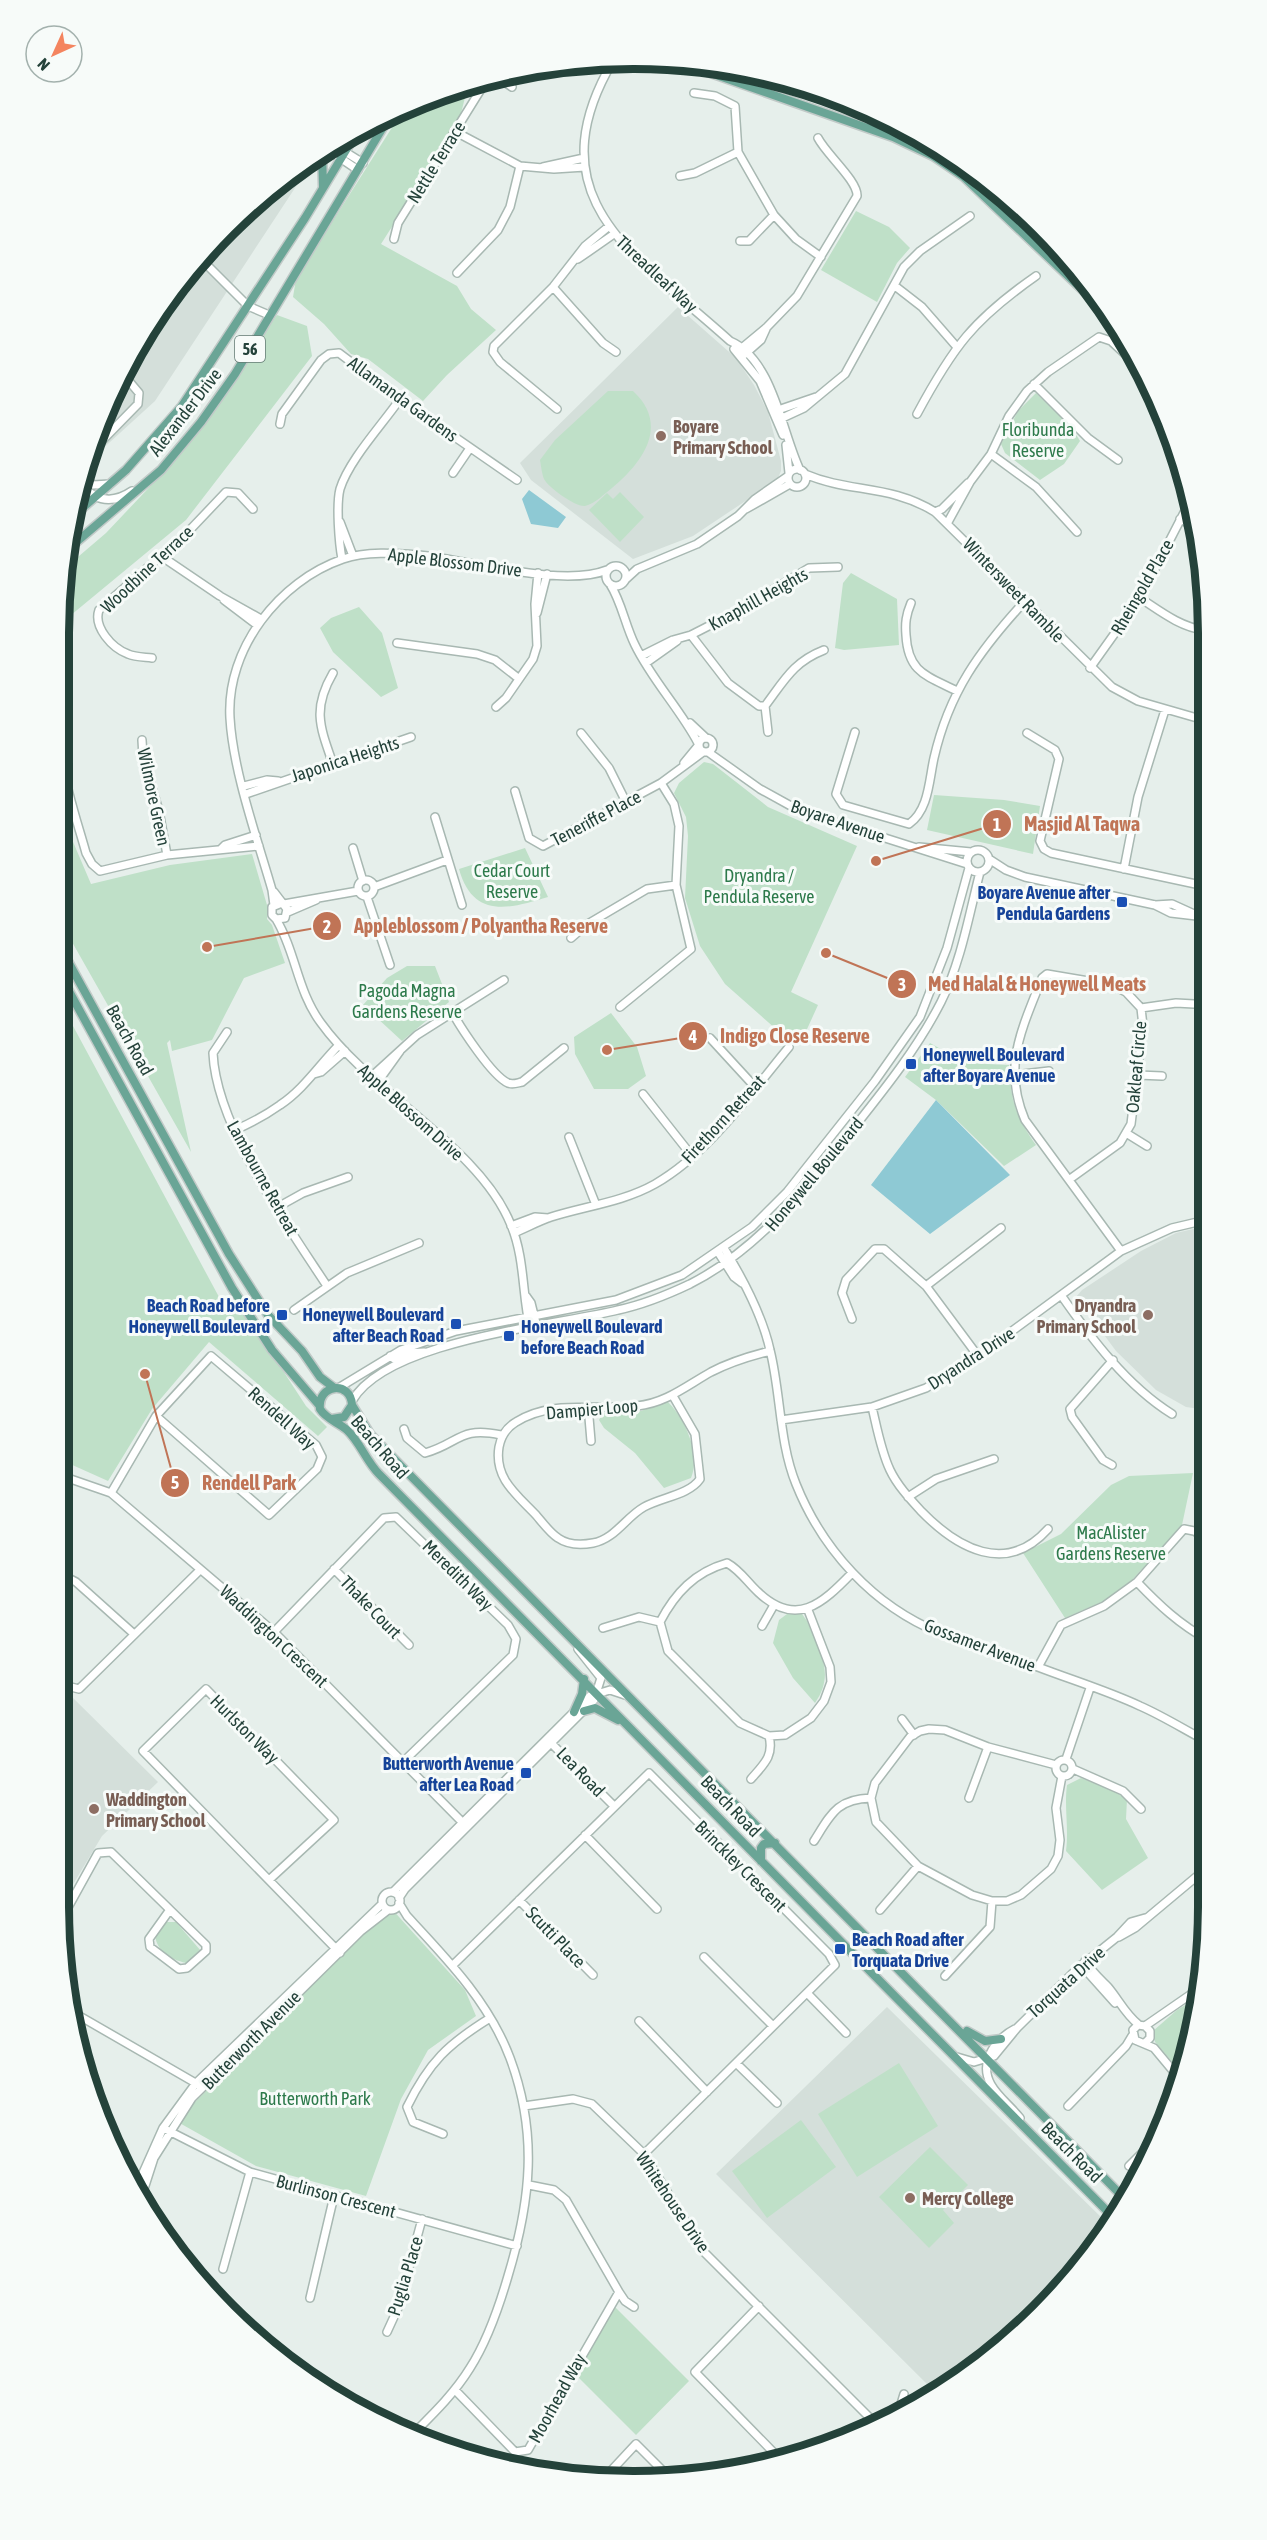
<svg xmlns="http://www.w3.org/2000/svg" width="1267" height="2540" viewBox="0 0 1267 2540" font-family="'Asap Condensed',sans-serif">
	<rect width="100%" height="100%" fill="#e6efeb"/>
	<path fill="#d4dfda" d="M318,153l-163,248 -68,62 15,-50 54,-99 71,-87z
		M678,307l58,51 18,27 14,27 13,49v10l-4,9 -84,56 -60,23 -102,-79 -11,-17z
		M1206,1226l1,184 -21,-3 -30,-17 -40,-39 -40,-54 6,-7 59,-39 35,-18z
		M59,1690l11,5 88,87 -56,54 -36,60 -7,-4z
		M887,2007l219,215 -40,64 -83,77 -47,30 -220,-219z"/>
	<path fill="#bfe0c8" d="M468,86l-9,35 -78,123 76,42 14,23 25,21 -49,45 -24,26 -55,-42 -17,-5 -27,-30 -31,-27 3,-18 109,-172z
		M856,211l33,16 21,21 -13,15 -20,39 -56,-32z
		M277,315l30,11 5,30 -126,164 -121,100 -6,22 6,-74 41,-35 71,-75z
		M608,391h25c37,34 10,71 -21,97 -7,5 -17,16 -27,18 -10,1 -37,-19 -41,-27 -2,-5 -3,-13 -4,-19l15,-20z
		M1036,393l36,35 8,13 -16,23 -24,16 -35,-27 -4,-9 17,-33z
		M620,492l24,25 -24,25 -31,-32 18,-17 6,6z
		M851,573l46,26 2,46 -55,5 -9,-2 8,-65z
		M359,607l23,26 16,55 -17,9 -48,-45 -13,-24 11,-10z
		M704,762l9,2 55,43 89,39 -66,146 27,13 -15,33 -18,-1 -60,-53 -25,-38 -15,-48 3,-62 -2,-19 -12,-24 5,-10z
		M934,795l70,5 36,6 -7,48 -106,-24z
		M59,809l32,75 79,-19 82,-11 15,51v14l5,6 13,38 -41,15 -32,62 -40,11 -2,-11 -3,3 24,109 -132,-233z
		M525,848l23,49c-39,12 -75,22 -89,-28z
		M407,966h28l14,36 -47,39 -39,-36 24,-27z
		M59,1000l167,310 18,1 62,95 21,21 -9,9 -109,-94 -57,67 -44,72 -49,-22z
		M611,1013l26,34 9,29 -18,13h-34l-19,-35 -1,-17z
		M930,1043l36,20 43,2c2,37 6,50 27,80l-32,21 -68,-66 -31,-23z
		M667,1401c18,17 34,53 24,77l-27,10 -29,-35 -31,-25 -5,-8 4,-7 38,-2z
		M1193,1473l-11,52 -50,55 -28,21 -39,17 -42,-65 38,-19 50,-49 18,-9z
		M787,1614h15l5,7c12,30 29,52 8,82l-22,-25 -20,-35 6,-23z
		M1081,1778l31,12 15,9 -1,20 22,39 -46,32 -36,-39c3,-23 -2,-43 1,-66z
		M390,1907l75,83 11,26 -48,34 -27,49 -35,97 -110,-30 -80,-45z
		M167,1922h9l25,29 -15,12c-16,-4 -29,-11 -31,-28z
		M1200,1996c-3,27 -6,48 -26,68l-19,-22 -2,-11 24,-21z
		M899,2063l39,63 -81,51 -39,-63z
		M801,2120l35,47 -69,51 -35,-47z
		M930,2147l38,38 -25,25 11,13 -25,25 -50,-51z
		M614,2306l75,75 -53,54 -61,-61z"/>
	<path fill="#8ec9d4" d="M529,490l37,27 -8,11 -27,-4 -9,-25z
		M936,1100l74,75 -80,59 -59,-49z"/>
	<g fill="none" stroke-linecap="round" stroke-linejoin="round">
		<g stroke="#a8b8b2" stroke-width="10">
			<path id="minor" d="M613,61c-81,138 24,196 117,280 43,18 52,92 70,129
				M694,93l21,3 20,10 3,46 36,63 22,24 25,18
				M454,131l66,35 34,3 31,-2
				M334,145l29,18
				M327,149l31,21
				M543,167l41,-9
				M680,176l15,-3 43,-21
				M394,239l4,-16 85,-137 14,-9 15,10
				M740,241h9l25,-26
				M201,259l47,47 21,9
				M578,259l36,-25
				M457,273l41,-43 12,-23 10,-41
				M895,286l27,21 34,39
				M553,287l50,56 13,9
				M734,349l26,32 23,54
				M737,352l30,-25 30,-31 60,-100c1,-15 -31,-42 -39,-58
				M744,355l17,-15 5,-11
				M1034,384l54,54 30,22
				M557,409l-57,-47 -7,-10 1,-6 59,-59 32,-41 23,-19
				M778,410l38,-13
				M917,414c36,-67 56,-94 119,-138
				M778,420l26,-12 41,-34 59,-107 16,-16 50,-35
				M280,424l2,-10 39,-54 8,-6 10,-1 61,46 117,81
				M786,445l3,28
				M90,453l48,-49 1,-11 -16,-19
				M991,454l45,33 41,45
				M788 478a9 9 0 1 1 18 0a9 9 0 1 1-18 0Z
				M453,473l17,-25
				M805,474c44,19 85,10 130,38l177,175 26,14 66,19
				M83,476l10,9 17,-1
				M81,484c15,18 32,20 51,7
				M746,509l44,-25
				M935,512l7,-3 26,-26
				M1180,519l15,8
				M340,522l13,34
				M948,522l22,-40 21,-28 18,-38 18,-25 21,-19 51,-35 12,4 26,24
				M161,556l59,40 41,23
				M342,559c-3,-16 -6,-54 -2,-70 9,-29 42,-64 60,-90
				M606 576a10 10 0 1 1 20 0a10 10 0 1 1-20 0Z
				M625,580l12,-11 60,-25 41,-28 17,-17 33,-23
				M610,584c12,19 15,41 25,61 17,35 45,64 63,98
				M1140,598c20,13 40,29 64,32
				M224,600l33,25
				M911,603c-5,12 -6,20 -5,32 2,38 21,41 51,56
				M537,613l10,-39
				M691,635l37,48 31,23h6c19,-25 28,-44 59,-56
				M397,643l80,11 18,6 23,18
				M641,656l32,-16 18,-5 45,-23 73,-44 29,-1
				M152,658c-8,-1 -17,-1 -24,-4 -16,-6 -35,-27 -29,-44l87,-76 40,-42 12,1 15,16
				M646,663l31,-22
				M1090,668l50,-70 49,-95
				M765,706l3,26
				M496,707l10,-9 27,-39 4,-13 -2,-42 3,-31
				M62,710c-10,41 13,103 24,143l6,11 8,7 67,-16 92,-9
				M690,723l16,15
				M855,732l-19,62 7,11 66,19c20,-14 20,-44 25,-66 15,-66 46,-108 90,-156
				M581,733l28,35 16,32
				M1027,733l28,17 4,9 -19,82 4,8 7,4 154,33
				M699 745a7 7 0 1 1 14 0a7 7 0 1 1-14 0Z
				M142,740l1,17 16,54 8,44
				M708,752l52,37 40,22 167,53
				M684,763l14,-17
				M333,764c-13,-37 -21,-55 0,-91
				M244,786l23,-6 11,1
				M515,791l14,47 14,8 118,-63 42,-31
				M246,794l165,-57
				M435,817l27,88
				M919,847l52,5
				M353,848l10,33
				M221,849l4,-4 31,-10
				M967 861a11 11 0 1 1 22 0a11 11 0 1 1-22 0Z
				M989,859l17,11 19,7 130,28 17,-1 22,10
				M1124,869l14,-72 27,-87
				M358 888a8 8 0 1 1 16 0a8 8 0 1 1-16 0Z
				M374,887l73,-27
				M274,892l13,17 -2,9 -9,1 -4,-4v-8l10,-4
				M367,897l23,68
				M284,904l74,-13
				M274,905l-2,-15c-15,-52 -39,-119 -42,-172 -4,-69 49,-137 113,-159 23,-8 52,-6 76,-4 51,5 143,33 188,15
				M1155,905l16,8 34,4
				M288,912l28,-12
				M276,919c20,33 21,72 45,104 51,71 159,124 190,202 14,33 11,70 19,103
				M571,938l15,-13 61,-36 29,-4
				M620,1007l71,-58 -15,-64 3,-59 -5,-22 -13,-21
				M1141,1008l35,-5 18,1
				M452,1012c9,16 40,64 56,71 5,2 9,0 14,-1l42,-34
				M227,1032l-14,21c3,73 74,172 114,233
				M710,1038l45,49
				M314,1074l7,-2 24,-21
				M1013,1075l36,-4
				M1138,1075l24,1
				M371,1077l46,-42 87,-55
				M377,1083l23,-32
				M643,1094l49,62
				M235,1130c16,-7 31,-15 45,-25 24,-16 39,-40 59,-60
				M1126,1133l21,13
				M569,1137l27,68
				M1070,1179l50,-36 11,-19 12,-98 -2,-18 -15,-16 -14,-7 -65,-11 -5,4c-20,51 -40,88 -17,142l96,131
				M276,1208l27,-15 45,-16
				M511,1226l24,-9 13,1
				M514,1233c12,-5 25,-12 37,-16 35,-11 72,-15 104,-33 54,-31 95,-90 134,-137
				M724,1248c19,31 38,66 46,102 11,44 9,92 26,134 26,65 77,122 144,149 32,13 66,22 98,34 34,13 70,24 102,39 23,10 45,24 68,36
				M718,1252l16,25 8,6
				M926,1286l75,-58
				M1061,1295c30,43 66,91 111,119
				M526,1296l5,7 6,24
				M294,1310l53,-37 72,-30
				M852,1319l-10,-26 4,-13 29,-31h9l42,37 52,70
				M390,1356l4,3 14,-6 16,-1
				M340,1387l61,-37 55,-19 160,-31 66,-25 70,-48 35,-35 88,-111 45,-64 27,-69 22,-80
				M673,1396l22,38 5,45c-11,16 -38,18 -56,28 -18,10 -29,32 -51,36 -11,2 -25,2 -35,-5 -8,-5 -16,-16 -22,-23 -20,-21 -42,-37 -37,-68 2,-11 7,-19 17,-25 36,-23 81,-11 121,-16 29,-3 49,-20 74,-34 19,-10 39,-16 59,-21
				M352,1401c35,-61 200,-75 266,-91 23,-5 51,-16 72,-26 71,-36 117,-98 166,-159 31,-39 62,-78 85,-123 20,-40 28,-87 39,-130
				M588,1406l3,35
				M872,1407c5,21 9,44 18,63 7,15 20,29 31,41 36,37 85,65 127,18
				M781,1420l91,-13 54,-19 52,-32 143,-105 51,-23 34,-8
				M404,1429l3,9 18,15c35,-10 34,-27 76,-18
				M1112,1465l-9,-5 -31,-43 -2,-8 43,-49
				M59,1475l52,18 163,139 193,195
				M111,1493l45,-77 55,-60 105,89 6,12 -5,12 -48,46 -113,-99
				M908,1497l28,-18 58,-20
				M334,1569l75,76
				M59,1573l17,9 58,52
				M1137,1582c22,23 42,42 71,58
				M808,1610l22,57 1,15 -7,19 -13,17 -26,17 -16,1 -29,-13 -72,-72 -8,-29c15,-29 35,-50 67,-59 13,7 21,20 31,29 38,36 64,12 94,-19
				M762,1626l12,-21
				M603,1628l36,-11 21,5
				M274,1632l110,-114 12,-1 112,108 8,14 -3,16 -109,106
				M1038,1667l23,-42 43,-19 33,-24 47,-53 10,2 13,7
				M59,1684l20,5 121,-119
				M902,1719l12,16
				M550,1742l64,64
				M1066,1759l24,-71
				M1056 1768a8 8 0 1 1 16 0a8 8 0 1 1-16 0Z
				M1056,1765l-68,-18 -43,-17 -16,-1 -9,2 -10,6 -35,46 -4,15 5,24 42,44 54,29 20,6h15l14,-6 30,-26 7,-13 2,-16 -4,-32 6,-32
				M1073,1769l50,22 18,18
				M751,1779c13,-15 23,-23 18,-43
				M969,1798l19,-51
				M585,1835l72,74
				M814,1841c17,-27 23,-42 57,-43
				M269,1880l65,-60 -128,-131 -63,62 197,202
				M393,1892l197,-196 20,-6 15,5
				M382 1901a9 9 0 1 1 18 0a9 9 0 1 1-18 0Z
				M399,1898l6,-9 189,-189 7,-22 -23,-29
				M519,1900l74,75
				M399,1903l8,13c40,43 82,86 103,142 28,75 21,142 -2,218 -9,31 -20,64 -38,92 -16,26 -38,47 -59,68
				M880,1910l38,-44
				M61,1920l37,-67 13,-1 95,93v6l-19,17 -8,1 -29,-22 -1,-8 20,-28
				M1119,1937l16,-9 73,-61
				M704,1957l69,69
				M1085,1961c7,11 14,17 23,26 11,13 17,27 31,38
				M453,1965l196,-192 180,181 6,11 -191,189
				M1081,1965l34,38
				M945,1976l45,-49 2,-26
				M807,1993l39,40
				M76,2014l123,71
				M639,2021l68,71
				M1145,2026l55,-38
				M1015,2029c-12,6 -23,17 -27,30 -8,26 18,41 32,59
				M1145,2043l5,-5v-7l-5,-5 -7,-1 -5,5 2,10 19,8 25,30
				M957,2057l17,5 20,-6 23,-28 59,-58 41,-33 14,-15 14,-4
				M736,2063l41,40
				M524,2106l49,-7 19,5 52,50 60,98 173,173
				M1068,2106l58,-60 6,-10
				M165,2129l85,43 267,74
				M443,2134l-30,-12 -6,-15c22,-45 41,-63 83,-89
				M1129,2166l29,-29
				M138,2184l25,-56 33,-45 186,-179
				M143,2192l11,-34 38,-60 169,-167 27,-21
				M223,2269l27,-97
				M619,2292l6,9 9,6
				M310,2298l24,-102
				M759,2306l-64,66 82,84
				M387,2332l11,-24 24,-89
				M455,2390l60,62 13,-2 91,-158 -53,-92 -12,-10 -25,-5
				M883,2424l18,-20 3,-10
				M609,2473l27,-29 31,31"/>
		</g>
		<g stroke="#c2cac8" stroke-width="11">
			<path id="major" d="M682,63l211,74 40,19 31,21 143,136
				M322,151l1,36
				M71,518l55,-48 56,-64 123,-188 52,-86
				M67,550l94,-80 40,-48 34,-48 156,-260
				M59,945l170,309 39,61 34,36 18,26 13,10
				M59,973l173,315 40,62 47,55
				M352,1405l18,29 30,31 722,731
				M332,1419l12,-2 8,-12c-1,-25 -35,-21 -32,4 6,10 18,13 27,21 13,12 19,31 32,44l731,740
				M584,1711l11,-3 23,12
				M574,1712l8,-18 2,-15
				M761,1861v-13l3,-4 11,-1
				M967,2031l18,10 16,-2"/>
		</g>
		<use href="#minor" stroke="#fff" stroke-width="7"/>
		<use href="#major" stroke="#6aa596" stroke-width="8"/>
	</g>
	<g fill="#8d6e63" stroke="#f7fbf9" stroke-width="2">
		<circle cx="661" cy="436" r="6"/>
		<circle cx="1148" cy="1315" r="6"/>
		<circle cx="94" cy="1809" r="6"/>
		<circle cx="910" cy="2198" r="6"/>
	</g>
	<g fill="#1a4fb4" stroke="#f7fbf9" stroke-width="2">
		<rect x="1116" y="896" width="12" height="12" rx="3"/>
		<rect x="905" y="1058" width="12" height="12" rx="3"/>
		<rect x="276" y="1309" width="12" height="12" rx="3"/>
		<rect x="450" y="1318" width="12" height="12" rx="3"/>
		<rect x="503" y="1330" width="12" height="12" rx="3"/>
		<rect x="520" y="1767" width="12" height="12" rx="3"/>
		<rect x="834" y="1943" width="12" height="12" rx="3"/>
	</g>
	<g text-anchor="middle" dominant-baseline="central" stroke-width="6" stroke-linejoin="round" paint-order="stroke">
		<rect fill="#f7fbf9" stroke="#637a73" stroke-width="1.5" x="235" y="336" width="30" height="26" rx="4.5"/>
		<g font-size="16" font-weight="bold" fill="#24423a">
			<text x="250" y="349">56</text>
		</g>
		<g font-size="18" fill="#24423a" stroke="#f7fbf9">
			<text transform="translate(436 162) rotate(-58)">Nettle Terrace</text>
			<text transform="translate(657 274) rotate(43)">Threadleaf Way</text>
			<text transform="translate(403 399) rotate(36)">Allamanda Gardens</text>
			<text transform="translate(185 412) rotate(-52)">Alexander Drive</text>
			<text transform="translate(455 562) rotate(7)">Apple Blossom Drive</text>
			<text transform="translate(147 569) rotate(-43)">Woodbine Terrace</text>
			<text transform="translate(1142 587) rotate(-60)">Rheingold Place</text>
			<text transform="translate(1014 590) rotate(46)">Wintersweet Ramble</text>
			<text transform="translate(758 599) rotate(-29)">Knaphill Heights</text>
			<text transform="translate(345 759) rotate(-18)">Japonica Heights</text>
			<text transform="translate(154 797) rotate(78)">Wilmore Green</text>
			<text transform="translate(596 818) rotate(-28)">Teneriffe Place</text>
			<text transform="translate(838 821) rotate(19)">Boyare Avenue</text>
			<text transform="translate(130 1040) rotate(61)">Beach Road</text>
			<text transform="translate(1136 1067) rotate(-85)">Oakleaf Circle</text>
			<text transform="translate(411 1112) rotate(42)">Apple Blossom Drive</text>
			<text transform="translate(723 1119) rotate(-47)">Firethorn Retreat</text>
			<text transform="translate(814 1174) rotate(-50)">Honeywell Boulevard</text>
			<text transform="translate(263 1178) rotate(61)">Lambourne Retreat</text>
			<text transform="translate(971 1358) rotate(-33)">Dryandra Drive</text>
			<text transform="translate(592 1409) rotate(-5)">Dampier Loop</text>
			<text transform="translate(282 1418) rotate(42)">Rendell Way</text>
			<text transform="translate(380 1447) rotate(49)">Beach Road</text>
			<text transform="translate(458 1575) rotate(45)">Meredith Way</text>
			<text transform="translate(371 1607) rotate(46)">Thake Court</text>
			<text transform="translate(274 1636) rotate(43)">Waddington Crescent</text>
			<text transform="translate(980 1645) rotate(21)">Gossamer Avenue</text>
			<text transform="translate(245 1729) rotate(45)">Hurlston Way</text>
			<text transform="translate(581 1772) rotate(46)">Lea Road</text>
			<text transform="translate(731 1806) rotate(46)">Beach Road</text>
			<text transform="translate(741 1866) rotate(45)">Brinckley Crescent</text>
			<text transform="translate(556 1937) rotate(46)">Scutti Place</text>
			<text transform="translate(1066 1982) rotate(-42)">Torquata Drive</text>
			<text transform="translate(251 2040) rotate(-45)">Butterworth Avenue</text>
			<text transform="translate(1072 2152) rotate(45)">Beach Road</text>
			<text transform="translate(336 2196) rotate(15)">Burlinson Crescent</text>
			<text transform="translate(673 2202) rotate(56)">Whitehouse Drive</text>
			<text transform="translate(405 2276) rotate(-73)">Puglia Place</text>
			<text transform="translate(557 2398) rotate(-61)">Moorhead Way</text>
		</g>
		<g font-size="18" font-weight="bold" fill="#785e54" stroke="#f7fbf9" text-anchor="start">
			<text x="673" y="426">Boyare<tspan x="673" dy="21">Primary School</tspan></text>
			<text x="1136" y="1305" text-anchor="end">Dryandra<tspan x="1136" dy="21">Primary School</tspan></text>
			<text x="106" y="1799">Waddington<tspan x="106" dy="21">Primary School</tspan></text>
			<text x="922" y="2198">Mercy College</text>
		</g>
		<g font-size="18" fill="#2d7a4b" stroke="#f7fbf9">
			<text x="1038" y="429">Floribunda<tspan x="1038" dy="21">Reserve</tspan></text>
			<text x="512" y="870">Cedar Court<tspan x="512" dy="21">Reserve</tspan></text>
			<text x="759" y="875">Dryandra /<tspan x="759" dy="21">Pendula Reserve</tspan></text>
			<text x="407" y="990">Pagoda Magna<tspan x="407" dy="21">Gardens Reserve</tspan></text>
			<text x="1111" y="1532">MacAlister<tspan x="1111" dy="21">Gardens Reserve</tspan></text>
			<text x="315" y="2098">Butterworth Park</text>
		</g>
		<g font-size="18" font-weight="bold" fill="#164399" stroke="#f7fbf9" text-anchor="end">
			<text x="1110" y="892">Boyare Avenue after<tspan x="1110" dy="21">Pendula Gardens</tspan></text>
			<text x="923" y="1054" text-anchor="start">Honeywell Boulevard<tspan x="923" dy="21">after Boyare Avenue</tspan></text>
			<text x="270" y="1305">Beach Road before<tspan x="270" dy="21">Honeywell Boulevard</tspan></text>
			<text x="444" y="1314">Honeywell Boulevard<tspan x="444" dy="21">after Beach Road</tspan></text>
			<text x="521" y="1326" text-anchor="start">Honeywell Boulevard<tspan x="521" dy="21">before Beach Road</tspan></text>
			<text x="514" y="1763">Butterworth Avenue<tspan x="514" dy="21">after Lea Road</tspan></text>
			<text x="852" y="1939" text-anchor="start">Beach Road after<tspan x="852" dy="21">Torquata Drive</tspan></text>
		</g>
	</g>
	<path d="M0 0H1267V2540H0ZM633 69H634A564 564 0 0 1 1198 633V1907A564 564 0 0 1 634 2471H633A564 564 0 0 1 69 1907V633A564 564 0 0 1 633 69Z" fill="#f7fbf9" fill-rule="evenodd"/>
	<path fill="none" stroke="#24423a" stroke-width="8" d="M633 69H634A564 564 0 0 1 1198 633V1907A564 564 0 0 1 634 2471H633A564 564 0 0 1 69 1907V633A564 564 0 0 1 633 69Z"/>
	<path fill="none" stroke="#c07456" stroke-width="2" d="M876 861L997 824M207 947L327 926M826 953L902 984M607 1050L693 1036M145 1374L175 1483"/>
	<g fill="#c07456" stroke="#f7fbf9" stroke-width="2">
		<circle cx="876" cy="861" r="6"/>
		<circle cx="207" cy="947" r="6"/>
		<circle cx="826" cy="953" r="6"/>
		<circle cx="607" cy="1050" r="6"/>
		<circle cx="145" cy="1374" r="6"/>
		<circle cx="997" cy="824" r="15"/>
		<circle cx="327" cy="926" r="15"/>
		<circle cx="902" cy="984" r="15"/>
		<circle cx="693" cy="1036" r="15"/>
		<circle cx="175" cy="1483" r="15"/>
	</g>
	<g font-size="18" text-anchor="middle" font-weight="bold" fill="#fff">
		<text x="997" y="831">1</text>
		<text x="327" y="933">2</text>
		<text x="902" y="991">3</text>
		<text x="693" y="1043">4</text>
		<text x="175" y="1489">5</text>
	</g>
	<g font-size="20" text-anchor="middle" font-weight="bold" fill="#c07456" stroke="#f7fbf9" stroke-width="6" stroke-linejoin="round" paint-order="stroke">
		<text x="1082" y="831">Masjid Al Taqwa</text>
		<text x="481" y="933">Appleblossom / Polyantha Reserve</text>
		<text x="1037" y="991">Med Halal &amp; Honeywell Meats</text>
		<text x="795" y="1043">Indigo Close Reserve</text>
		<text x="249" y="1490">Rendell Park</text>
	</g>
	<g transform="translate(54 54) rotate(225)"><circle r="28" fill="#f7fbf9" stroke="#a3b1ad" stroke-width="1.5"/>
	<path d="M0-4.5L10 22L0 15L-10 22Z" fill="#f4845f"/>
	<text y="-9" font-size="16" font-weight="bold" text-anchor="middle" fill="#24423a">N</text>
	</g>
</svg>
